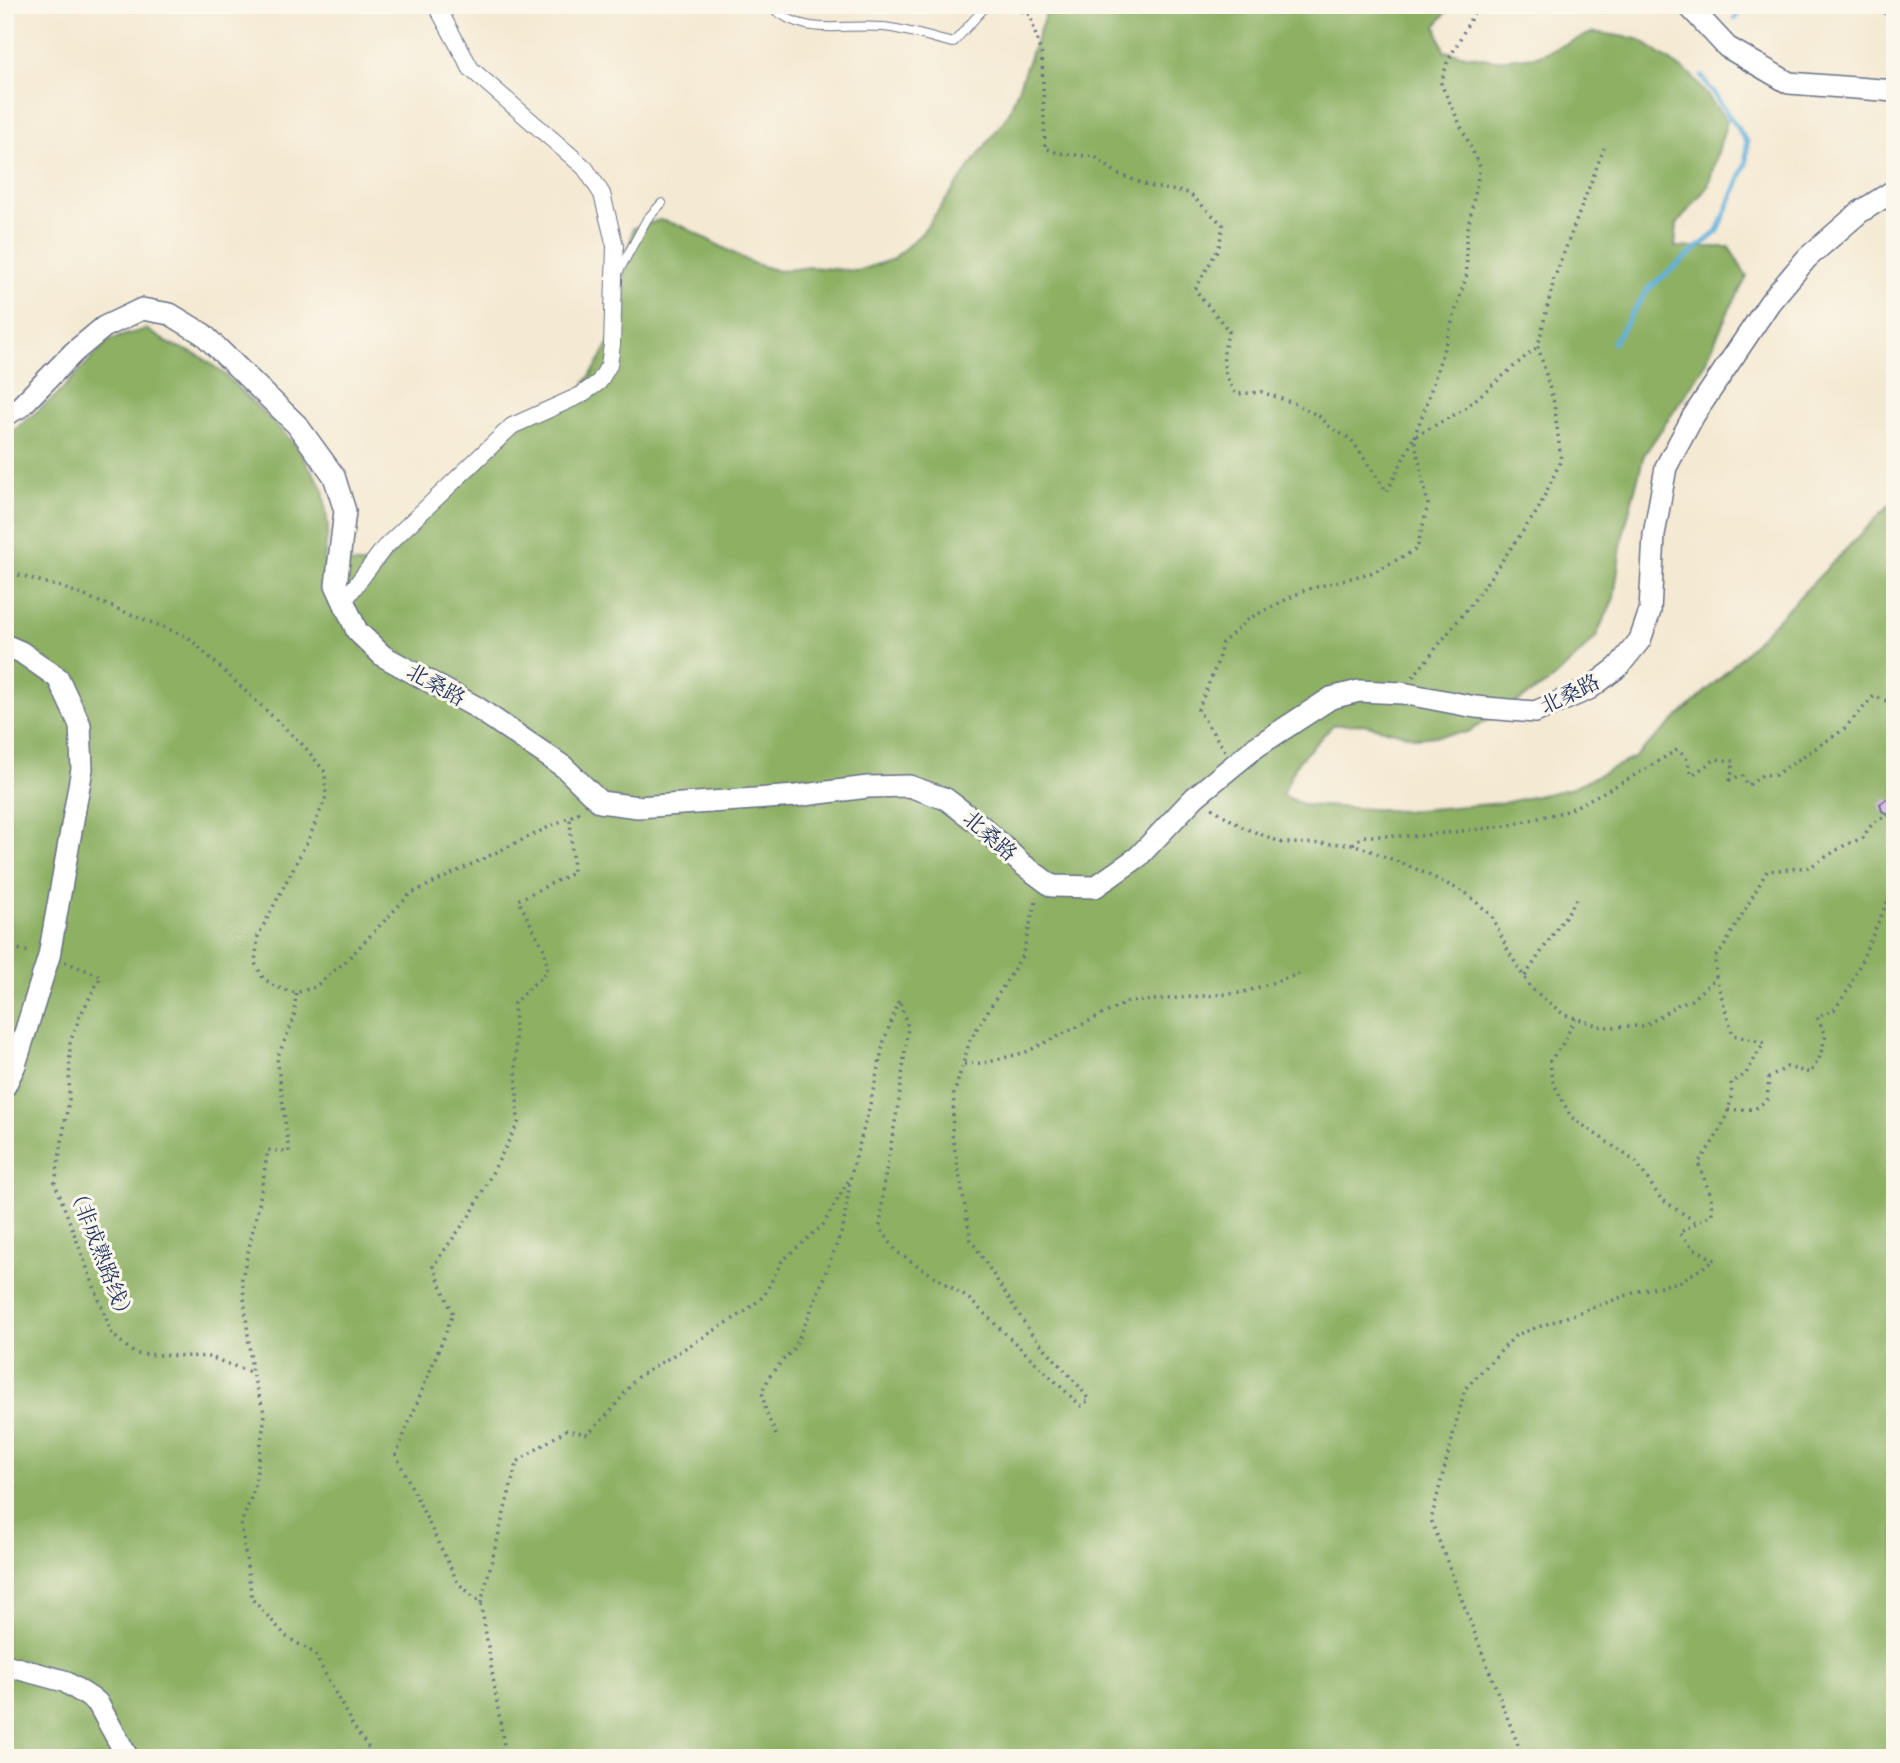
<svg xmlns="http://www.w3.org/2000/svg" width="1900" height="1763" viewBox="0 0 1900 1763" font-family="'IM FELL French Canon','Noto Serif SC',serif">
	<rect width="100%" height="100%" fill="#fbf7ec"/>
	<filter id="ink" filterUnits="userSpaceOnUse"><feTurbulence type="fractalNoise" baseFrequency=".0143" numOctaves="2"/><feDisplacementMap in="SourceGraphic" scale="14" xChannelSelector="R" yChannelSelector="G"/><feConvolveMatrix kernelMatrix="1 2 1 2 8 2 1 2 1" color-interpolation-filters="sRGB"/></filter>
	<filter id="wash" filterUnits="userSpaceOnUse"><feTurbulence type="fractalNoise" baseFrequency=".00686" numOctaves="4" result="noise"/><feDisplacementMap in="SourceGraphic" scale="28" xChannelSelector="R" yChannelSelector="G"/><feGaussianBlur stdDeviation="1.57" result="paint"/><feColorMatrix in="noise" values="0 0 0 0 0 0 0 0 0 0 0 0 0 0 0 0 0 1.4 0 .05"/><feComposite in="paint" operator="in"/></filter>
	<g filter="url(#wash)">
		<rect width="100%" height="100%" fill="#f4e9d2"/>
		<path fill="#8db064" stroke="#547061" stroke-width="2" d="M1049,5h402l-15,21 8,25 50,9 43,-4 57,-24 44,7 53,36 36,46 -19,65 -31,38 -2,23h54l18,30 -19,35 -26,58 -58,85 -22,84 -8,59 -19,41 -44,42 -83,51 -50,6 -55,-14 -30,1 -36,38 -15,32 22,10 99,6 100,-8 66,-14 65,-31 86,-80 175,-179v1259h-1890v-1323l8,-4 44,-36 52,-55 37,-11 22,14 32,13 24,18 69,68 30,46 5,40 -4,33 59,5 22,-27 97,-106 74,-37 20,-29 16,-29 21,-110 27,-8 22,6 70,37 27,8 31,-4 48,4 35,-12 28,-25 88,-121z"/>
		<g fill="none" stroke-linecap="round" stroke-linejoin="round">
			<path stroke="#61b1dc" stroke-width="5" d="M1735,19l7,-14
				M1613,343l35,-54 70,-58 28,-68 1,-21 -45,-65"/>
		</g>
		<g id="blocks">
			<path fill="#d2a7e1" d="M1887,799l8,4v9l-6,3 -7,-4 -2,-7z"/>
		</g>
	</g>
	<g filter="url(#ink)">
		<use href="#blocks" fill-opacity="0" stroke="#677087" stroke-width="2"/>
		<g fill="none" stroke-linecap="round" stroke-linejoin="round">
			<g stroke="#677087" stroke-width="10">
				<path id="service" d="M768,5c40,34 70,18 115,22 23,2 48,11 70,16l34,-38
					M619,271l28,-52 15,-16"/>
			</g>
			<g stroke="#677087" stroke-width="18">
				<path id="minor" d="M1886,5l9,7
					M344,601l40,-53 128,-122 69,-31 18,-13 10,-17 3,-20 3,-99 -13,-52 -17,-26 -114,-99 -35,-64"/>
			</g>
			<g stroke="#677087" stroke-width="24">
				<path id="tertiary" d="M1688,5l39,42 62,36 106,8
					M5,415l15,-8 54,-55 30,-25 38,-18 28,5 33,20 94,91 37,51 11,35 -9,74 21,46 26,25 93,51 88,60 36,35 38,5 158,-11 72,-9 41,-1 37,13 33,25 43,40 30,22 43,1 43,-30 57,-60 61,-50 75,-49 28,-7 43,2 73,14 60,5 54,-23 29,-22 22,-27 10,-29 4,-76 12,-68 28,-52 76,-113 37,-44 53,-46 35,-22
					M5,645l16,7 37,26 22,47 2,44 -33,187 -34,109 -10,21
					M5,1665l59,16 33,21 31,56"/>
			</g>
			<path stroke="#677087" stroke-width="3.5" stroke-dasharray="2 5" stroke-linecap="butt" d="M1009,5l21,10 12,42 3,91 13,5 37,4 23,17 35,13 36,6 34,32 -4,22 -24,43 34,41c-8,26 -8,40 7,63l26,-2 34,12 24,13 12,12 19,10 36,53 27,-55 49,-27 75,-64
				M5,571l62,18 121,48 116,109 21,26 1,25 -17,41 -51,98 -3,27 8,15 13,9 20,6 19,-6 31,-26 64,-67 172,-83
				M1413,677l59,-74 66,-93 23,-50 -7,-57 -16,-57 16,-67 50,-131
				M1225,751l-27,-41 20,-49 4,-18 28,-25 55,-28 69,-18 43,-23 11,-44 -14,-68 12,-31 41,-132 -1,-36 14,-71 -39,-83 6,-21 31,-58
				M1212,808l30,19 41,16 70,1 61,24 52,25 26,23 16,35 23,37 32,26 39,13 43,-1 34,-22 12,-4 25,-22 -1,-21 7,-7 45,-79 43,-4 35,-22 18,-7c8,-15 15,-21 32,-23
				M1353,844l10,-8h56l87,-10 61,-15 58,-30 52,-31 9,7 6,18 24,-16 18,2 -4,19 12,-5 6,11 14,-11h13l68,-45 31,-34 18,7 3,-1
				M5,946l25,6
				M65,962l36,14 -20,38 -11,28 -1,57 -14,84 57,151 23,20 75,3 42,16
				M1525,976l54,-80
				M296,993l-2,26 -17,39 12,94 -21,-2 -9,54 -17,74 10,95 13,42 -11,75 -13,34 11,75 35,38 27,16 39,73 23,32
				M1575,1018l-11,24 -14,19 2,19 19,37 65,45 25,37 35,23
				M964,1064l21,-1 41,-11 102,-50 113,-9 58,-19
				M1728,1110l27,-1 12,-9 2,-22 18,-11 23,6 9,-14 7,-24 -9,-18 17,-7 16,-23 45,-103
				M1715,1260l-22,-12 -14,-15 33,-19 -1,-18 -13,-33c17,-22 37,-53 33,-81l14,-7 19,-32 -31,-8 -17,-57
				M776,1435l-10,-23 -4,-20 9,-18 23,-26 14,-30 35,-90 8,-53 18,-66 15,-68 15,-41 9,27 -9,73 -15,83 -4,45 17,24 72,47 112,107 8,-6 -11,-15 -47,-52 -60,-93 -19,-106 2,-40 16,-54 52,-84 15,-59
				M481,1603l36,-141 49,-32 22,4 23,-23 25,-33 107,-65 21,-17 18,-35 41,-36 27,-47
				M502,1758l2,-12 -23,-143 -23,-20 -62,-128 57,-141 -20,-48 39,-54 46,-89 -4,-120 33,-32 -2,-20 -27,-51 55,-27 -3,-56
				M1523,1758l-92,-238 34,-131 51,-54 123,-44 40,-9 36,-22"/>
			<use href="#service" stroke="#fff" stroke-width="8"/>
			<use href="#minor" stroke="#fff" stroke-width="16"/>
			<use href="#tertiary" stroke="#fff" stroke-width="21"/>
		</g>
	</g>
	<g text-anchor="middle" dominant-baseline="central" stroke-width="6" stroke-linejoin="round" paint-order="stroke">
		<g font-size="21" fill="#1b2f5e" stroke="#fbf7ec">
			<text transform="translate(436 685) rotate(29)">北桑路</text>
			<text transform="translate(1570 694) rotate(-26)">北桑路</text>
			<text transform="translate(990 836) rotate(41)">北桑路</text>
			<text transform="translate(101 1254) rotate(69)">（非成熟路线）</text>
		</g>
	</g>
	<rect width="1900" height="1763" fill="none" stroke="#fbf7ec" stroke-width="28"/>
</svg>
